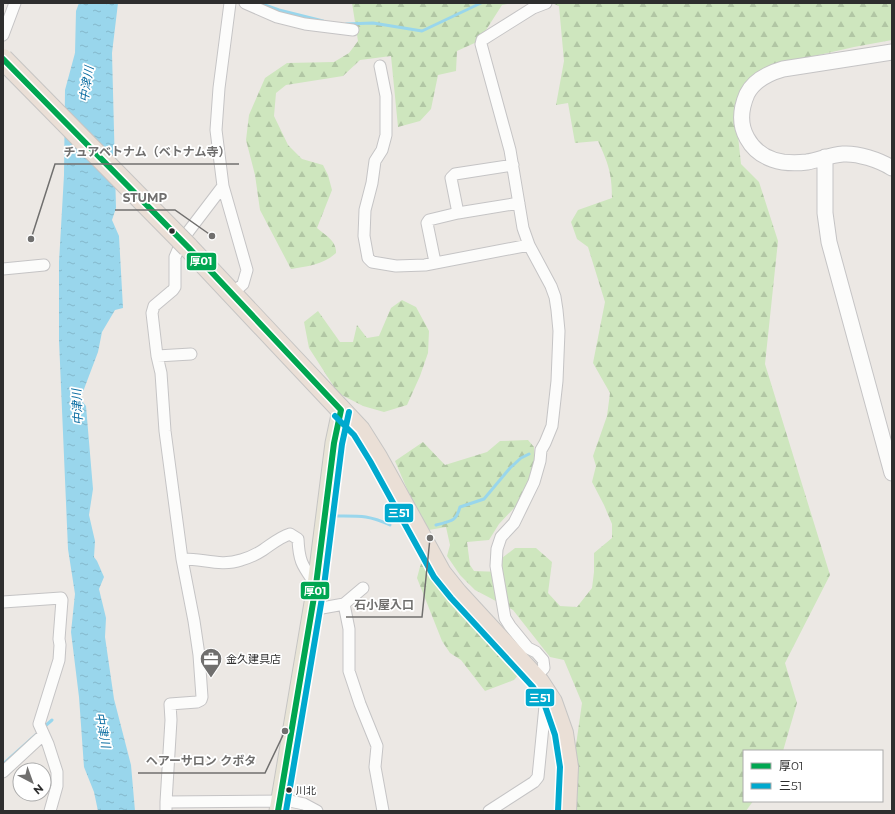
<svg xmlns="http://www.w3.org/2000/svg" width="895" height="814" viewBox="0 0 895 814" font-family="Montserrat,'Noto Sans JP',sans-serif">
	<defs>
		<pattern id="forest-firs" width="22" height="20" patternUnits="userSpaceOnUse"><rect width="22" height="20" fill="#cee6be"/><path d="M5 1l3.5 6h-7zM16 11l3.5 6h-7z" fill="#b1c6a4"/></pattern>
		<pattern id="water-ripples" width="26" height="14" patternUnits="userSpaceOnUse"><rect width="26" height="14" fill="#99d6ec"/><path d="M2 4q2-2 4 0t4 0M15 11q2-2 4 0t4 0" fill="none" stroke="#84b8cb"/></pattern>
	</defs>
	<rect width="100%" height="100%" fill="#ece8e4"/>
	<path fill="url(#forest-firs)" d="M352,3h161l-11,2 -23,36 -22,10 -1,20 -18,4 -7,34 -11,12 -22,6 -7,-71 -31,4 -17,16 -57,9 -10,8 -2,23 14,29 14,14 21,6 5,10 4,15 -15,38c8,7 20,13 19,25 -13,12 -28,13 -45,16l-31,-59 -5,-35 -9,-35 3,-25 16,-37 22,-15 47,-1 15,-9 9,-12z
		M552,3h340v37l-38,7 -66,15 -53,46 6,56 18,18 19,59 -13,123 65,211 -45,88 12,40 -14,48h-39v50h9l-7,10h-169l-2,-59 7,-49 -18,-43 -14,-3 -37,-47 -38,-20 -15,-15 -13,-19 3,-11 -4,-18 -17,3 -7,-6 -27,-63 28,-19 22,23 42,-13 13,-11 28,-1 6,7 1,19 -19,40 -17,18 -10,16 -22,2 3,23 4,6 27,1 1,-14 13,-10h21l16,14 -4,31 12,13 17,1 15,-19 2,-16v-19l18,-15v-14l-8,-19 -12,-23 4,-16 -3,-10 14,-40 3,-23 -17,-30 12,-61 -17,-55 -11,-8 -6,-17 7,-12 34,-12c0,-25 -4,-35 -14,-57l-23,2 -7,-40 -12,2 8,-44 -5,-55z
		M402,300l14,7 13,24 -1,22 -8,23 -13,29 -23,7 -21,-6 -25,-13 -29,-45 -5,-26 14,-11 22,31h13l4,-17 10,13 12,-2 12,-28z
		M421,563l45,52 54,58 -6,7 -29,11 -24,-31 -11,-7 -8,-12 -25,-63z"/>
	<path fill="url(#water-ripples)" d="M79,3h39l-6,50 4,155 -4,12 7,16 4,72 -8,2 -13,22 -4,20 -17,45 1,4 4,5 7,83 -4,26 6,26 -1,16 3,4 7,16 -5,12 7,29 -1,19 9,62 17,66 4,46h-37l-4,-19 -10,-25 -5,-70 -8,-65 4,-38 -7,-45 -9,-209v-78l5,-87 1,-85 10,-37 1,-42z"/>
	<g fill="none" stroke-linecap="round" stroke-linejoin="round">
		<path stroke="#99d6ec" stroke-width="3" d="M259,3l20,7 44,11
			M346,24l27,-1 49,8 59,-28
			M336,516c24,0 32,-1 54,9
			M436,525c15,-4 20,-3 24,-18l24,-8 26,-31 11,-10 8,-4
			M44,727l8,-7
			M3,764l37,-33"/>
		<g stroke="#c5c4c5" stroke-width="13">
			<path id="street" d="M230,3l-11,85 -3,42 7,56 24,84 -4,14 -11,10
				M245,3l32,14 28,7 48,6
				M3,35l12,-32
				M380,66l6,30v39l-4,15 -7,11 -3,22 -7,27 -1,26 4,22 4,4 24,4 29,-1 104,-20
				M458,213l-7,-35 4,-4 58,-9
				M435,262l-8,-39 2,-3 29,-7 61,-10
				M3,269l41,-4
				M157,356l34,-2
				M182,559l-17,-128 -4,-58 -4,-17 -5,-43 2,-7 19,-16 2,-3v-30l3,-7 10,-18 35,-46
				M3,602l58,-4 1,2 -3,39 1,6 -1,15 -20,64 9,20 9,28v14l-7,25
				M344,604l5,25v42l11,33 17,42 -2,21 8,44
				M311,610l33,-6 19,-16
				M535,677l9,-9 -1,-8 -7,-8 -8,-4 -18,-22 -5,-8 -9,-52 1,-17 4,-12 13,-14 20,-41 6,-21 1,-11 4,-7 7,-17 5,-45 2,-50 -2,-21 -2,-13 -4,-11 -22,-41 -6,-17 -13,-78 -29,-106 1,-4 51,-32 13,-5
				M3,772l40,-37
				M166,802l5,-82 -1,-16 27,-2 4,-2 1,-3 -3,-42 -5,-34 -12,-62c19,-1 39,8 59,1 7,-2 16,-6 22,-10 9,-6 17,-13 27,-16l8,5c1,24 5,27 18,46
				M166,811v-9l124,-1 14,3 13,7
				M489,811l45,-29 4,-5 7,-71 7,-4"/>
		</g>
		<g stroke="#c5c4c5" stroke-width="17">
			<path id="secondary" d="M892,52l-109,17c-14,4 -29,11 -36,25 -6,14 -8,30 0,44 12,22 36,27 60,24 12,-2 23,-7 36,-8 15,-1 36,6 49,14
				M825,157v56l4,29 63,231"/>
		</g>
		<g stroke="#c6c5c4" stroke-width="19">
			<path id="primary" d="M278,811l38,-226 18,-142 7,-33"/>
		</g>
		<g stroke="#c6c5c4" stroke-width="22">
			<path id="highway" d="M188,247l172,183 17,27 64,116 16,20 82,89 13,20 11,31 5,34 -2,44"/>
		</g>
		<use href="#street" stroke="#fcfcfb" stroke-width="11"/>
		<use href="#secondary" stroke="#fcfcfb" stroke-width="15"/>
		<use href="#primary" stroke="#e8e4d6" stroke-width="17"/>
		<use href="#highway" stroke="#eadfd6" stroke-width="20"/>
		<g stroke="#c6c5c4" stroke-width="22" stroke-linecap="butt">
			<path id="highway-bridge" d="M3,59l185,188"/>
		</g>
		<use href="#highway-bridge" stroke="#eadfd6" stroke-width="20"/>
		<g stroke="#fff" stroke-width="9">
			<path id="bus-1" d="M3,59l185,188 153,163 -7,33 -18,142 -38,226"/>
		</g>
		<g stroke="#fff" stroke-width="9">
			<path id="bus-2" d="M335,416l19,19 16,26 64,116 17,21 82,89 12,19 10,29 5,32 -2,44
				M286,811l38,-225 18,-142 7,-32"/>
		</g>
		<use href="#bus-1" stroke="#00a651" stroke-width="6"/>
		<use href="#bus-2" stroke="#00a9ce" stroke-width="6"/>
	</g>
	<defs>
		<g id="office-pin" transform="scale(1.15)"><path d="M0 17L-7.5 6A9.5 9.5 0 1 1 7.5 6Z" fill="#706f6e" stroke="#fff"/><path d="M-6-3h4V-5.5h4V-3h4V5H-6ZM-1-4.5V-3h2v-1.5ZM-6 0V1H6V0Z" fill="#fff"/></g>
	</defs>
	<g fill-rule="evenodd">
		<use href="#office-pin" x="211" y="659"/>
	</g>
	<g fill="#2e2e2e" stroke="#fff" stroke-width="1.5">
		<circle cx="172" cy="231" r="3.5"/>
		<circle cx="289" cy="790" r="3.5"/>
	</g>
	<g text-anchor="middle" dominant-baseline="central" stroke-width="3.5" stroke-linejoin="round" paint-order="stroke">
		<g font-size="10" fill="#2e2e2e" stroke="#fff" text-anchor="start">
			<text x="296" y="790">川北</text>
		</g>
		<g font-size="11" fill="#2e2e2e" stroke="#fff" text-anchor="start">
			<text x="226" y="659">金久建具店</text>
		</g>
		<g font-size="12" font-style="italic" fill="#0d6fa3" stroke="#fff">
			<text transform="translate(86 84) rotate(-81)">中津川</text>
			<text transform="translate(77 407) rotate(-93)">中津川</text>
			<text transform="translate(103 730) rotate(79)">中津川</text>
		</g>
	</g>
	<path fill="none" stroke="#706f6e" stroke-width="1.5" d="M31 239L55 164H239M212 236L175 210H115M430 538L422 617H346M285 731L265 773H138"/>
	<g fill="#706f6e" stroke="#fff" stroke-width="1.5">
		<circle cx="31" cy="239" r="4"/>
		<circle cx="212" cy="236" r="4"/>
		<circle cx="430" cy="538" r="4"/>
		<circle cx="285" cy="731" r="4"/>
	</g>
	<g font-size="12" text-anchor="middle" font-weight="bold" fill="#706f6e" stroke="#fff" stroke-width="3.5" stroke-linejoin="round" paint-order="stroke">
		<text x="147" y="156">チュアベトナム（ベトナム寺）</text>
		<text x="145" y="202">STUMP</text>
		<text x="384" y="609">石小屋入口</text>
		<text x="201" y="765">ヘアーサロン クボタ</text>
	</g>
	<g stroke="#fff" stroke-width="1.5">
		<rect x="186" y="252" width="31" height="19" rx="4" fill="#00a651"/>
		<rect x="384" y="503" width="30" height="20" rx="4" fill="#00a9ce"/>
		<rect x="300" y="581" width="30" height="19" rx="4" fill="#00a651"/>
		<rect x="525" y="688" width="30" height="19" rx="4" fill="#00a9ce"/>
	</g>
	<g font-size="11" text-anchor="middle" font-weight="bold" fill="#fff">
		<text x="201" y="265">厚01</text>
		<text x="399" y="517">三51</text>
		<text x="315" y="595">厚01</text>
		<text x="540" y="702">三51</text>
	</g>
	<rect width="895" height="814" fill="none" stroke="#2e2e2e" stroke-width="8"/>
	<rect x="743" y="750" width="140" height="52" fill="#ffffff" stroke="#ababab"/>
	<rect x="751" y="763" width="20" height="6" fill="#00a651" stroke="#ababab"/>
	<text x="779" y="770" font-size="12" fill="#2e2e2e">厚01</text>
	<rect x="751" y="783" width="20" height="6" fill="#00a9ce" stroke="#ababab"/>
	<text x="779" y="790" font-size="12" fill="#2e2e2e">三51</text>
	<g transform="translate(32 782) rotate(139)"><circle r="19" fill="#ffffff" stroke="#ababab"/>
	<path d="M0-3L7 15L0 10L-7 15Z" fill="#706f6e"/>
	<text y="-6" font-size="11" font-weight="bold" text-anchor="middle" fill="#2e2e2e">N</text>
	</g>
</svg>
